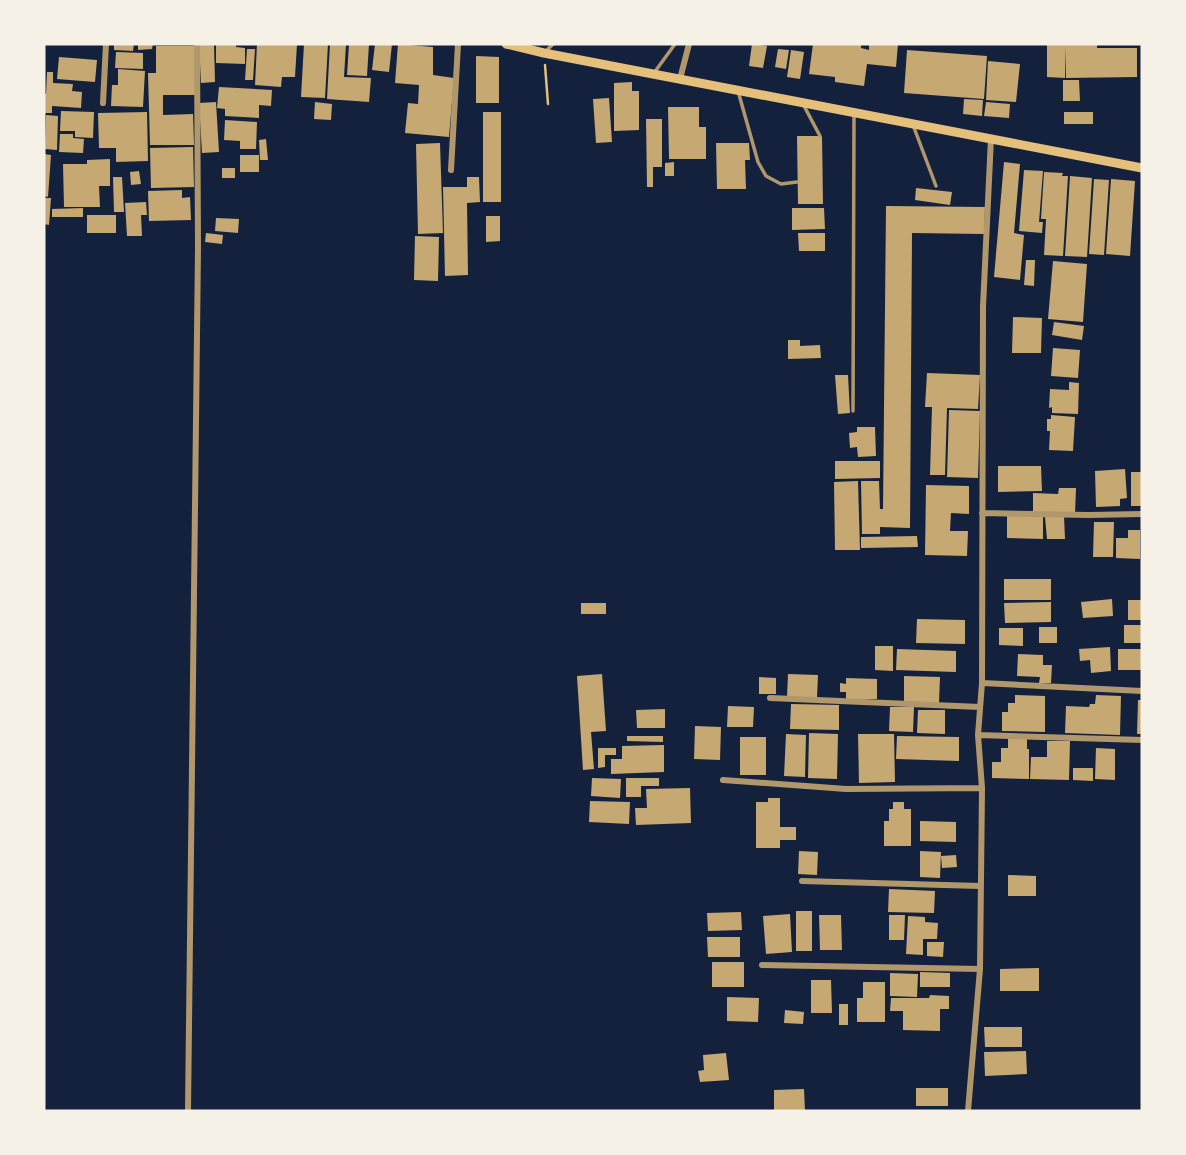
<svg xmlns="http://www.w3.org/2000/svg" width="1186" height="1155" viewBox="0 0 1186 1155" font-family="Raleway,sans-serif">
	<rect width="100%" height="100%" fill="#14213d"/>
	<path fill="#c6a872" d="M114,44h20l-1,7 -19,-1z
		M138,44h15l-1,5 -14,1z
		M199,44h15l1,38 -14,1z
		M216,44h20v3l9,1v16l-29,-1z
		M257,44h40l-2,33h-13l-1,10 -26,-2z
		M304,44h24l-3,54 -24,-1z
		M330,44h16l-2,33 27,1 -2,24 -42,-3z
		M349,44h20l-2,32 -20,-1z
		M375,44h17l-3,28 -17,-2z
		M398,44l35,3v28l21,3 -5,59 -44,-4 3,-30 10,1 1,-19 -24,-2z
		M752,44l15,2 -4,22 -14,-2z
		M813,44h48v4l8,2v-6h29l-2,23 -29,-3 -3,22 -29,-4v-5l-26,-3z
		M1047,44h50v4h40v29l-71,1 -1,-31v31l-18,-1z
		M156,46h40v49h-33v20l30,-1 1,31h-44l-2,-72h8z
		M247,49h8l-2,31h-8z
		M778,49l11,1 -3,19 -11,-2z
		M791,50l13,2 -4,27 -13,-2z
		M907,50l80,6 -3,43 -80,-6z
		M116,52l27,1v16l-28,-1z
		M476,56l23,1v46h-23z
		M59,57l38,3 -2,22 -38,-3z
		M988,61l32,3 -4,38 -30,-2z
		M118,69l27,2 -2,36 -32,-1 1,-21h6z
		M47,72h6v11l20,1 -1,7 10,1 -1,16 -29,-2v7h-8v-19h2z
		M1063,80h16l1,21h-17z
		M632,82v9h7v39l-25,1v-48z
		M219,87l53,3 -1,16 -12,-1v13l-34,-2v-7l-8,-1z
		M609,98l3,44 -16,1 -3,-44z
		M964,99l19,1 -1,16 -19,-2z
		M216,102l3,50 -17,1 -3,-50z
		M315,102l17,2 -1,16 -17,-1z
		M986,102l24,2 -1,14 -25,-2z
		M668,107h31v20h7v32h-37z
		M61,111l33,1 -1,26 -18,-1v-6h-15z
		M147,112l1,49 -32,1v-14h-17l-1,-35z
		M483,112h18v90h-18z
		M1064,112h29v12h-29z
		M46,115l12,1 -1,34 -12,-1z
		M646,119h16v48h-9v20h-6z
		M225,120l32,2 -1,27h-16v-8l-16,-1z
		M60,134h13v4l11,1 -1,14 -24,-1z
		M797,136h25l1,68h-25z
		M266,139l2,21h-8l-1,-20z
		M440,143l3,90 -25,1 -2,-90z
		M716,143h33l1,17h-5l1,29h-29z
		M193,147l1,40 -43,1 -1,-40z
		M44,154l7,1 -3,42 -4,-1z
		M240,155h19v17h-19z
		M110,159v27h-11l1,21h-36l-1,-43h24v-4z
		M674,162v14h-9v-13z
		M1004,162l16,2 -6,69 10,2 -4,45 -26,-3z
		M222,168h13v10h-13z
		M1024,170l19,1 -4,51h4l-1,11 -23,-2z
		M139,171l2,13 -10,1 -1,-13z
		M1044,172l19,1 -1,3h6l-5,80 -19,-1 2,-36h-5z
		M1070,176l22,2 -5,79 -22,-1z
		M113,177h9l2,35h-10z
		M467,177h12l1,25 -13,1 1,72 -23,1 -2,-89h24z
		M1094,179l15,1 -5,75 -15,-1z
		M1111,179l24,2 -5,75 -24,-2z
		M916,188l36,4 -2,13 -35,-5z
		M182,190v8l8,-1 1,23 -42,1 -1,-30z
		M44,198h7l-2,27 -5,-1z
		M146,202l1,13h-6l1,21h-15l-2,-33z
		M886,206l99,1 -1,27 -72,-1 -2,295 -30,-1v7h-18l-1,-53h18l1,28h3z
		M83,208v9h-31v-8z
		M792,208h32l1,21 -33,1z
		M87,215h29v18h-29z
		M486,216h14v25l-14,1z
		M216,218l23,1 -1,14 -23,-2z
		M206,233l17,2 -1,9 -17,-2z
		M798,233h27v18h-26z
		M415,236l24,1 -1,44 -24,-1z
		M1026,260h9l-1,26 -10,-1z
		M1053,261l34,3 -4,58 -35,-3z
		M1013,317l29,1 -1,35h-29z
		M1054,322l30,4 -2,14 -30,-5z
		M788,340h12v6l20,-1 1,13 -33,1z
		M1053,348l27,2 -2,28 -27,-2z
		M927,373l53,2 -2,34 -31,-1 -2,67h-15l2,-68h-7z
		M835,375h13l2,38 -12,1z
		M1069,382l10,1 -1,31 -26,-1v-6l-3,1 1,-19 19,1z
		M949,410l31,1 -2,67 -31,-1z
		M1051,415l24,2 -2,34 -24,-1 1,-19h-3v-12h4z
		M857,427h18l1,29 -18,1 -1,-10 -7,1 -1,-15 8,-1z
		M835,461h45v17l-45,1z
		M998,466h43l1,25 -44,1z
		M1125,469l2,29 -7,1v7l-24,1 -1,-36z
		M1131,472h11v34h-11z
		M858,481l2,69h-25l-1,-68z
		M926,485l43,1v28l-18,-1 -1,18h18l-1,25 -42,-1z
		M1059,488h17l-1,26 -42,-2v-19l25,1z
		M1007,516h36v23l-36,-1z
		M1064,516l1,23h-18l-2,-22z
		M1094,522h20l-1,35h-20z
		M1128,530h12v29l-24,-1v-20h12z
		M917,536l1,11 -57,1v-11z
		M1004,579h47v21h-47z
		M1112,599l1,17 -30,2 -2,-16z
		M1128,600h14v20h-14z
		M1051,602v20l-46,1 -1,-20z
		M581,603h25v11h-25z
		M917,619l48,1v24l-49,-1z
		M1124,625h18v18h-18z
		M1039,627h18v16h-18z
		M999,628h24v18l-24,-1z
		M875,646h18v25l-18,-1z
		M1110,647l1,24 -20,2 -1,-13 -10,1 -1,-12z
		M897,649l59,2v21l-60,-2z
		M1118,649h24v21h-24z
		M1018,654l25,1v10h9l-1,18h-12l1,-6 -23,-1z
		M602,674l4,57 -15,1 3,37 -11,1 -6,-94z
		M788,674l30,1 -1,23 -30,-1z
		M904,676l36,1 -1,26 -35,-1z
		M759,677l17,1v16h-17z
		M846,678l31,1v20h-31v-7h-6v-9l6,1z
		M1015,695l30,1v36l-43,-1v-19h6v-9h7z
		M1096,695l25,1 -1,39 -55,-2 1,-27 23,1 1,-3h5z
		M1138,700h4v34h-5z
		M791,704l48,1v25l-49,-1z
		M728,706l26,1 -1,20h-26z
		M890,707h24l-1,25 -24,-1z
		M665,709v19h-28l-1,-18z
		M918,710h27v24l-28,-1z
		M695,726l26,1 -1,33 -26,-1z
		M809,733l29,1 -1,45 -29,-1z
		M786,734l20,1 -1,42 -21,-1z
		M858,734h36l1,48 -36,1z
		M627,736h36v6l-36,-1z
		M897,736l62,1v24l-63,-2z
		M740,737h26v38h-26z
		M1008,738l19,1v10h2v30l-37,-1v-16h9v-14h7z
		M1047,741h23l-1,39 -39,-1 1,-22h16z
		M664,745v27l-53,2v-15h11v-13z
		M598,748h18v7h-11v12l-7,1z
		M1096,748l19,1v31l-20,-1z
		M1073,768h20v13l-20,-1z
		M592,778l29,1 -1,19 -29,-2z
		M626,778h33v8h-18v11h-15z
		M690,788l1,35 -55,2 -1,-17h12l-1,-19z
		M768,798h12v29h16v13h-16v8h-24v-46h12z
		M590,801l40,1 -1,22 -40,-2z
		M893,802h11v7h7v37h-27v-25h5v-12h4z
		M920,821l36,1v20l-36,-1z
		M799,851l19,1 -1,23 -19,-1z
		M920,851l21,1 -1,26 -20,-1z
		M956,855l1,12 -15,1 -1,-12z
		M1008,875l28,1v20h-28z
		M889,889l46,2 -1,22 -46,-1z
		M796,911h16v40h-16z
		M741,912l1,18 -34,1 -1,-18z
		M790,914l2,38 -26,2 -3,-38z
		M819,915h22l1,35h-22z
		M889,915h16l-1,25h-15z
		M908,916l17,1v5l13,1 -1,16h-14v16l-17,-1z
		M707,937h33v20h-32z
		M927,942h17l-1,15 -16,-1z
		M712,962h32v25h-32z
		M1039,968v23h-39v-22z
		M920,972l30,1v14h-30z
		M890,973l28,1 -1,23 -27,-1z
		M811,980h20l1,33h-21z
		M863,982h22v40h-28v-24h6z
		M930,995l19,1v13h-9v22l-37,-1v-19h-13l1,-13h38z
		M727,997l32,1 -1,24 -31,-1z
		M839,1004h9v21h-9z
		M785,1010l19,2 -1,12 -19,-1z
		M984,1027h38v20h-37z
		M1026,1051l1,23 -42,2 -1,-24z
		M726,1053l3,27 -29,2 -2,-11 6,-1 -1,-15z
		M916,1088h32v18h-32z
		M804,1089l1,22h-31v-21z"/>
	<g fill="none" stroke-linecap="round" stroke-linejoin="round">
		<path stroke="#e5c07b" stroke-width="2.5" d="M545,65l3,39"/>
		<path stroke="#b1986c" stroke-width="3.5" d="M546,51l7,-7
			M654,73l21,-29
			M738,91l20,71 8,14 15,8 16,-2
			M803,104l17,32
			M913,125l23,61
			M853,411l1,-297"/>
		<path stroke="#b1986c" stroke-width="6" d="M680,79l9,-35
			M103,103l3,-59
			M451,170l7,-126
			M982,513l107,2 53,-1
			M982,683l160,8
			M770,698l210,9
			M978,735l164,5
			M723,780l123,9 136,-1
			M802,881l178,5
			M762,965l218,4
			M188,1111l10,-863 -1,-204
			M968,1111l12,-142 2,-181 -4,-53 4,-52 1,-376 8,-169"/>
		<path stroke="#e5c07b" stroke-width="9" d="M506,44l38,9 598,115"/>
	</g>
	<rect width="1186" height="1155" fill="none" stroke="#f6f1e7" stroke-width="91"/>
</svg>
